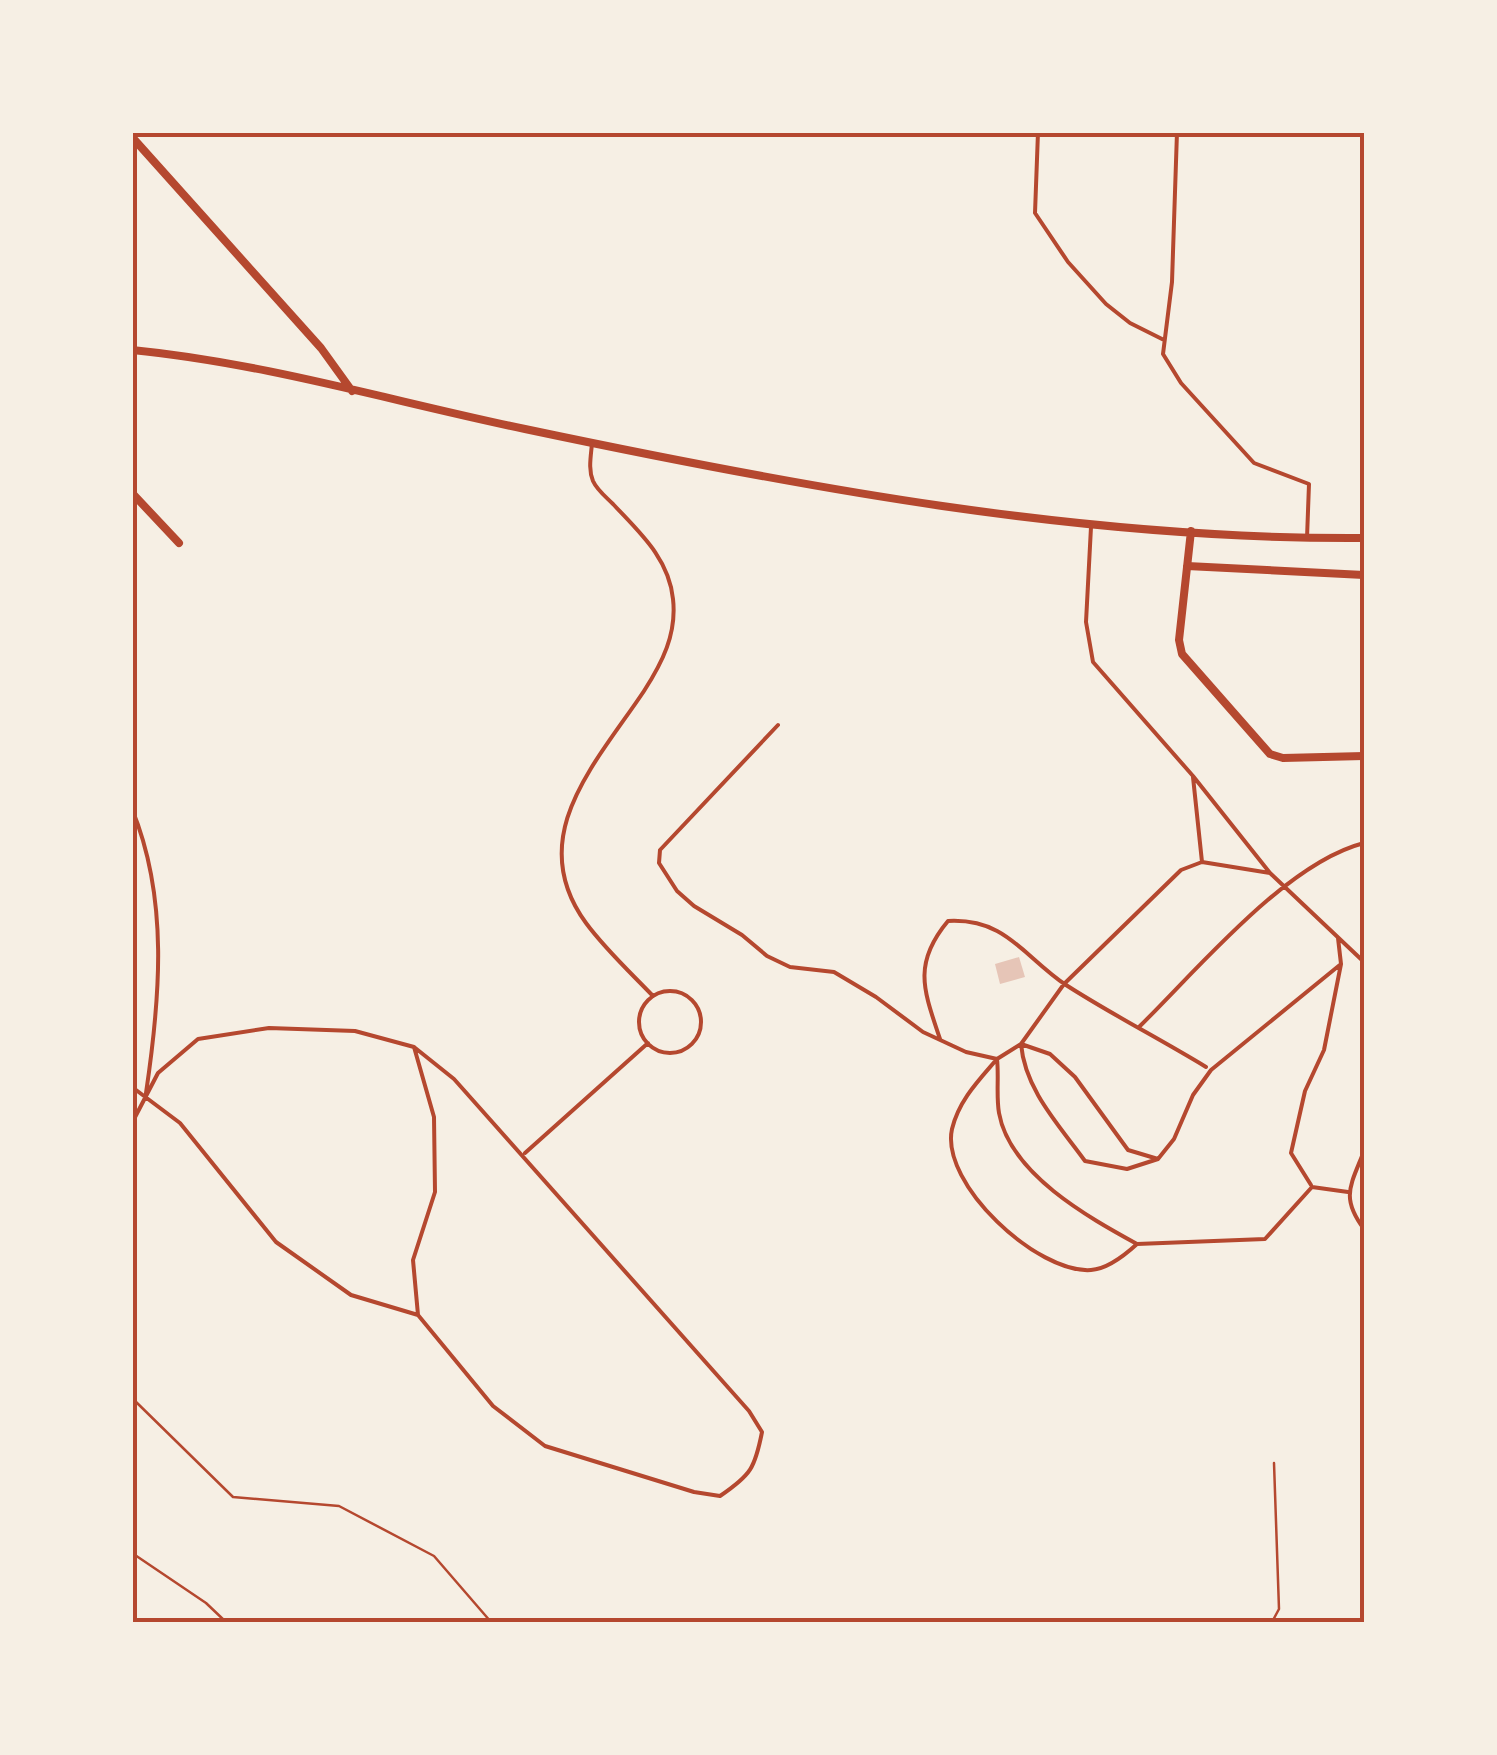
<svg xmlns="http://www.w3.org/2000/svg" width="1497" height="1755" viewBox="0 0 1497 1755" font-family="'DejaVu Sans',sans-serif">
	<rect width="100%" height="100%" fill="#f6efe4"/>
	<path fill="#e6c5b7" d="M1019,957l6,20 -25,7 -5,-20z"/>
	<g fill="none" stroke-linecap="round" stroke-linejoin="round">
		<path stroke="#b5482f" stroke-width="2.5" d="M132,1398l101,99 106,9 95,50 57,66
			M132,1553l74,50 20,19
			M1272,1622l7,-13 -5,-146"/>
		<path stroke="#b5482f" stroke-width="4" d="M1038,132l-3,81 33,49 38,42 24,19 34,17
			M1177,132l-5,150 -9,72 18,29 73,80 55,21 -2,54
			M592,443c-1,13 -4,26 1,38 4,9 13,16 20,23 26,28 56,54 60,95 4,35 -11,64 -29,92 -48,72 -121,146 -58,232 19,26 45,50 67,73
			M1091,527l-5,95 7,40 100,114 77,97 94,89
			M778,725l-118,125 -1,13 18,28 17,15 48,29 25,21 23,11 44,5 42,25 47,35 43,20 31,7 24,-15 29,10 25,23 53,73 30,9
			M1193,777l9,85
			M132,809c37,90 28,190 14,284
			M1270,873l-68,-11 -21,8 -117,114 -43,60c4,46 38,81 64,117l42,8 31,-10 16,-20 19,-44 18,-25 130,-106
			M639 1022a31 31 0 1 1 62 0a31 31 0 1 1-62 0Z
			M1140,1026c59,-58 146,-163 224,-183
			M940,1039c-16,-48 -28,-75 8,-118 58,-3 75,35 118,64 45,29 94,54 140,82
			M997,1059c-18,21 -38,41 -45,70 -12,55 86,145 139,141 16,-1 34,-15 46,-26l128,-5 47,-52 36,5
			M997,1059c2,17 -1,37 2,54 11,61 89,104 138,131
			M132,1087l48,36 96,119 75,53 67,20
			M132,1123l26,-50 40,-34 71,-11 86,3 59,16 40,32 295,332 13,21c-7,36 -11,43 -42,64l-26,-4 -149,-46 -52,-40 -75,-91 -5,-55 22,-68 -1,-75 -20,-70
			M1364,1151c-13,34 -24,46 0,78
			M525,1153l123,-110
			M1311,1185l-20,-32 14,-62 19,-41 17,-86 -3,-26"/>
		<path stroke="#b5482f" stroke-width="8" d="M132,137l189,211 31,43
			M132,350c133,13 263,52 393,79 275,58 558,111 839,109
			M132,493l47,50
			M1191,531l-12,109 3,14 88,100 13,4 81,-2
			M1187,566l177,9"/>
	</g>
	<rect width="1497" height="1755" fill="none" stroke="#f6efe4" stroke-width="270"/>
	<rect x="135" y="135" width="1227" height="1485" fill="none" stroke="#b5482f" stroke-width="4"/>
</svg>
